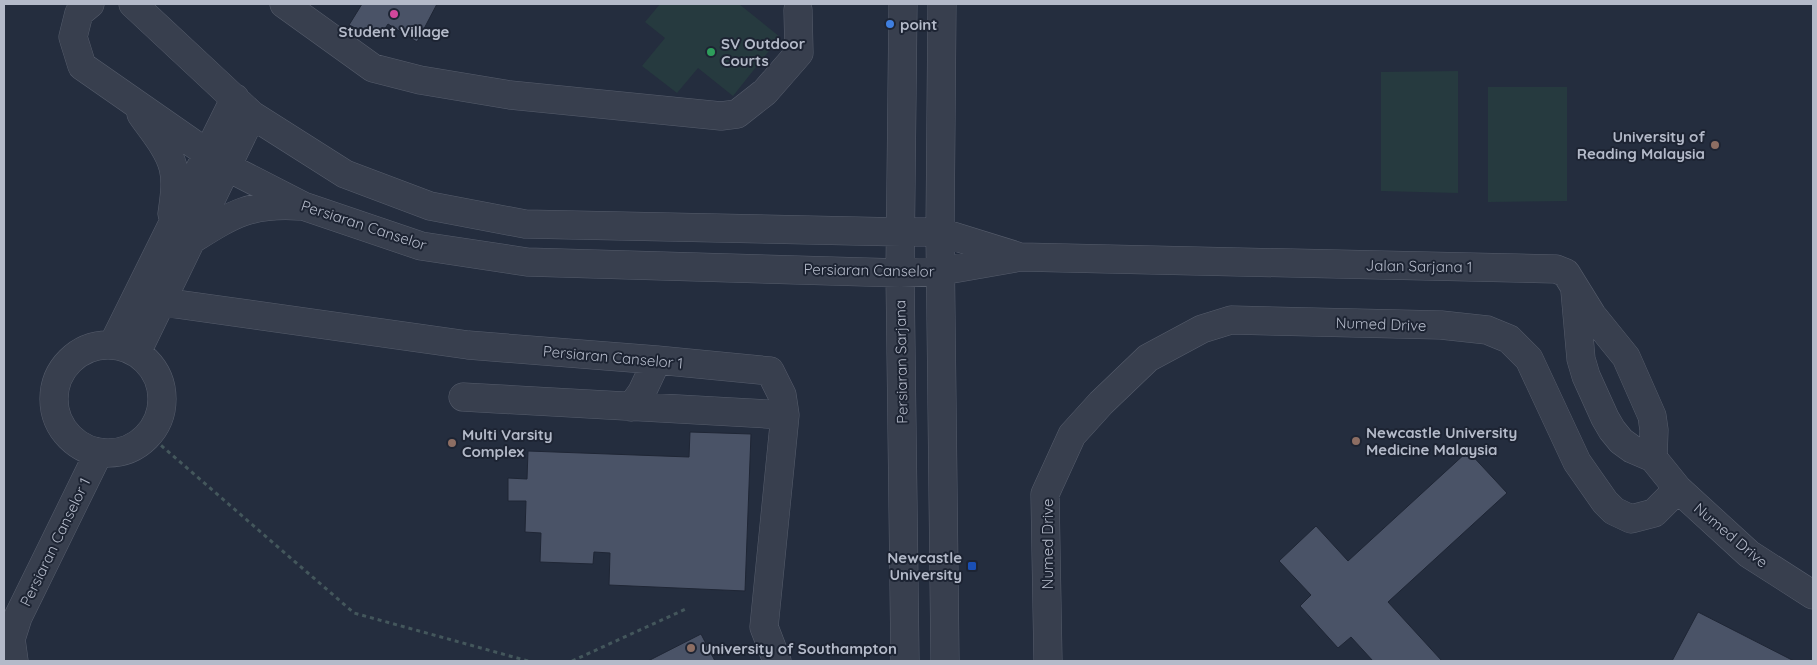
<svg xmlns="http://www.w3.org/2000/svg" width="1817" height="665" viewBox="0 0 1817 665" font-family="Quicksand,sans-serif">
	<rect width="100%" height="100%" fill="#242d3e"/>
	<path fill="#263a3f" d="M660,4h79l41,33 -47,59 -35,-28 -21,25 -35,-27 23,-28 -20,-16z
		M1458,71v122l-77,-2v-119z
		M1488,87h79v114l-79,1z"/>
	<path fill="#4a5367" stroke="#1f2635" d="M362,4h75l-20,38 -29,-18 -10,15 -29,-14z
		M690,432l61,2 -6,157 -136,-6 1,-32 -16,-1 -1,12 -53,-2 1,-29 -16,-1 1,-31h-18v-23l19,1 1,-28 161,6z
		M1468,451l39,42 -119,109 54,59h-69l-22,-24 -13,11 -38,-42 11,-11 -32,-34 37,-35 32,35z
		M1698,612l96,49h-122z
		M701,634l14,27h-67z"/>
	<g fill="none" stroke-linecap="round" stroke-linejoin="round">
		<g stroke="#565d6c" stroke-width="29">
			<path id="minor" d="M90,4l-11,9 -6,24 9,29 145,101 76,39 118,40 106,16 373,11 41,-2 80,-14 535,12 10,4 26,42 34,42 26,59 2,14 -1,28 25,31 71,65 64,41
				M133,4l119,111 93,59 85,32 95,18 376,8h39l77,24
				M284,4l89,64 47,12 90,15 211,21 16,-2 28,-22 34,-39 -1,-43
				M903,4l-3,269 5,388
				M942,4l-2,228 5,429
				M141,114c11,16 27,34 32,53 4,15 1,32 -1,47
				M193,239c40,-25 57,-36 106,-33
				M1575,291l6,68 5,17 19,42 7,12 9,11 11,8 21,9
				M162,302l306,43 189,15 113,11 12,24 3,20 -21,212 13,34
				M113,344l122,-246
				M54 399a54 54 0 1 1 108 0a54 54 0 1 1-108 0Z
				M137,352l115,-237
				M463,397l322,18
				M631,407l11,-15 15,-32
				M14,661l-3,-22 7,-22 81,-165
				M1048,661l-3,-167 27,-59 29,-32 47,-45 54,-29 29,-9 210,5 46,5 22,9 20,20 48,103 28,40 9,9 17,8 23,-6 24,-24"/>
		</g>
		<path stroke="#44575c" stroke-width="3" stroke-dasharray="4 4" stroke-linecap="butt" d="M149,435l205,178 174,48
			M572,661l116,-53"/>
		<use href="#minor" stroke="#383f4e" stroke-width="28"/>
	</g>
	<circle fill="#d1479c" stroke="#1d2433" stroke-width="2" cx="394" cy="14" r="5"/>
	<circle fill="#3f7fe0" stroke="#1d2433" stroke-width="2" cx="890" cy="24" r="5"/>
	<circle fill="#2e9e5b" stroke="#1d2433" stroke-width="2" cx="711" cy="52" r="5"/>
	<g fill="#8d6e63" stroke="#1d2433" stroke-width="2">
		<circle cx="1715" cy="145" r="5"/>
		<circle cx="1356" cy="441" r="5"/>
		<circle cx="452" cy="443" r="5"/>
		<circle cx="691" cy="648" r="5"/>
	</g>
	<rect fill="#1a4fb4" stroke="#1d2433" stroke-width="2" x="967" y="561" width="10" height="10" rx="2.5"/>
	<g text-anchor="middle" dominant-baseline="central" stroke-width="4" stroke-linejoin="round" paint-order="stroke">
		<g font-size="15" font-weight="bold" fill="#b4bac9" stroke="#1d2433" text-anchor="start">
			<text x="900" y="24">point</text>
			<text x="394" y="31" text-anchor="middle">Student Village</text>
			<text x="721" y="43">SV Outdoor<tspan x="721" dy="17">Courts</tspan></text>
			<text x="1705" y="136" text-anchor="end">University of<tspan x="1705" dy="17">Reading Malaysia</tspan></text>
			<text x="1366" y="432">Newcastle University<tspan x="1366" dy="17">Medicine Malaysia</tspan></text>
			<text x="462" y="434">Multi Varsity<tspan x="462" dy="17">Complex</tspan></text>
			<text x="962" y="557" text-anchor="end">Newcastle<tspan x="962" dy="17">University</tspan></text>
			<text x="701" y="648">University of Southampton</text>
		</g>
		<g font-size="15" fill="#b4bac9" stroke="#1d2433">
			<text transform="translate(364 225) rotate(18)">Persiaran Canselor</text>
			<text transform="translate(1419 266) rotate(1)">Jalan Sarjana 1</text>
			<text transform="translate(869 270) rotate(1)">Persiaran Canselor</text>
			<text transform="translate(1381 324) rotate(2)">Numed Drive</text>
			<text transform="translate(613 357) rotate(5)">Persiaran Canselor 1</text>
			<text transform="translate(901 362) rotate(-91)">Persiaran Sarjana</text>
			<text transform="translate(1731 535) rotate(40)">Numed Drive</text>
			<text transform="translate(55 542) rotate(-64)">Persiaran Canselor 1</text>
			<text transform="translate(1047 544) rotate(-90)">Numed Drive</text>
		</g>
	</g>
	<rect width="1817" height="665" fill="none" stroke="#b4bac9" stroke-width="10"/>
</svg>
